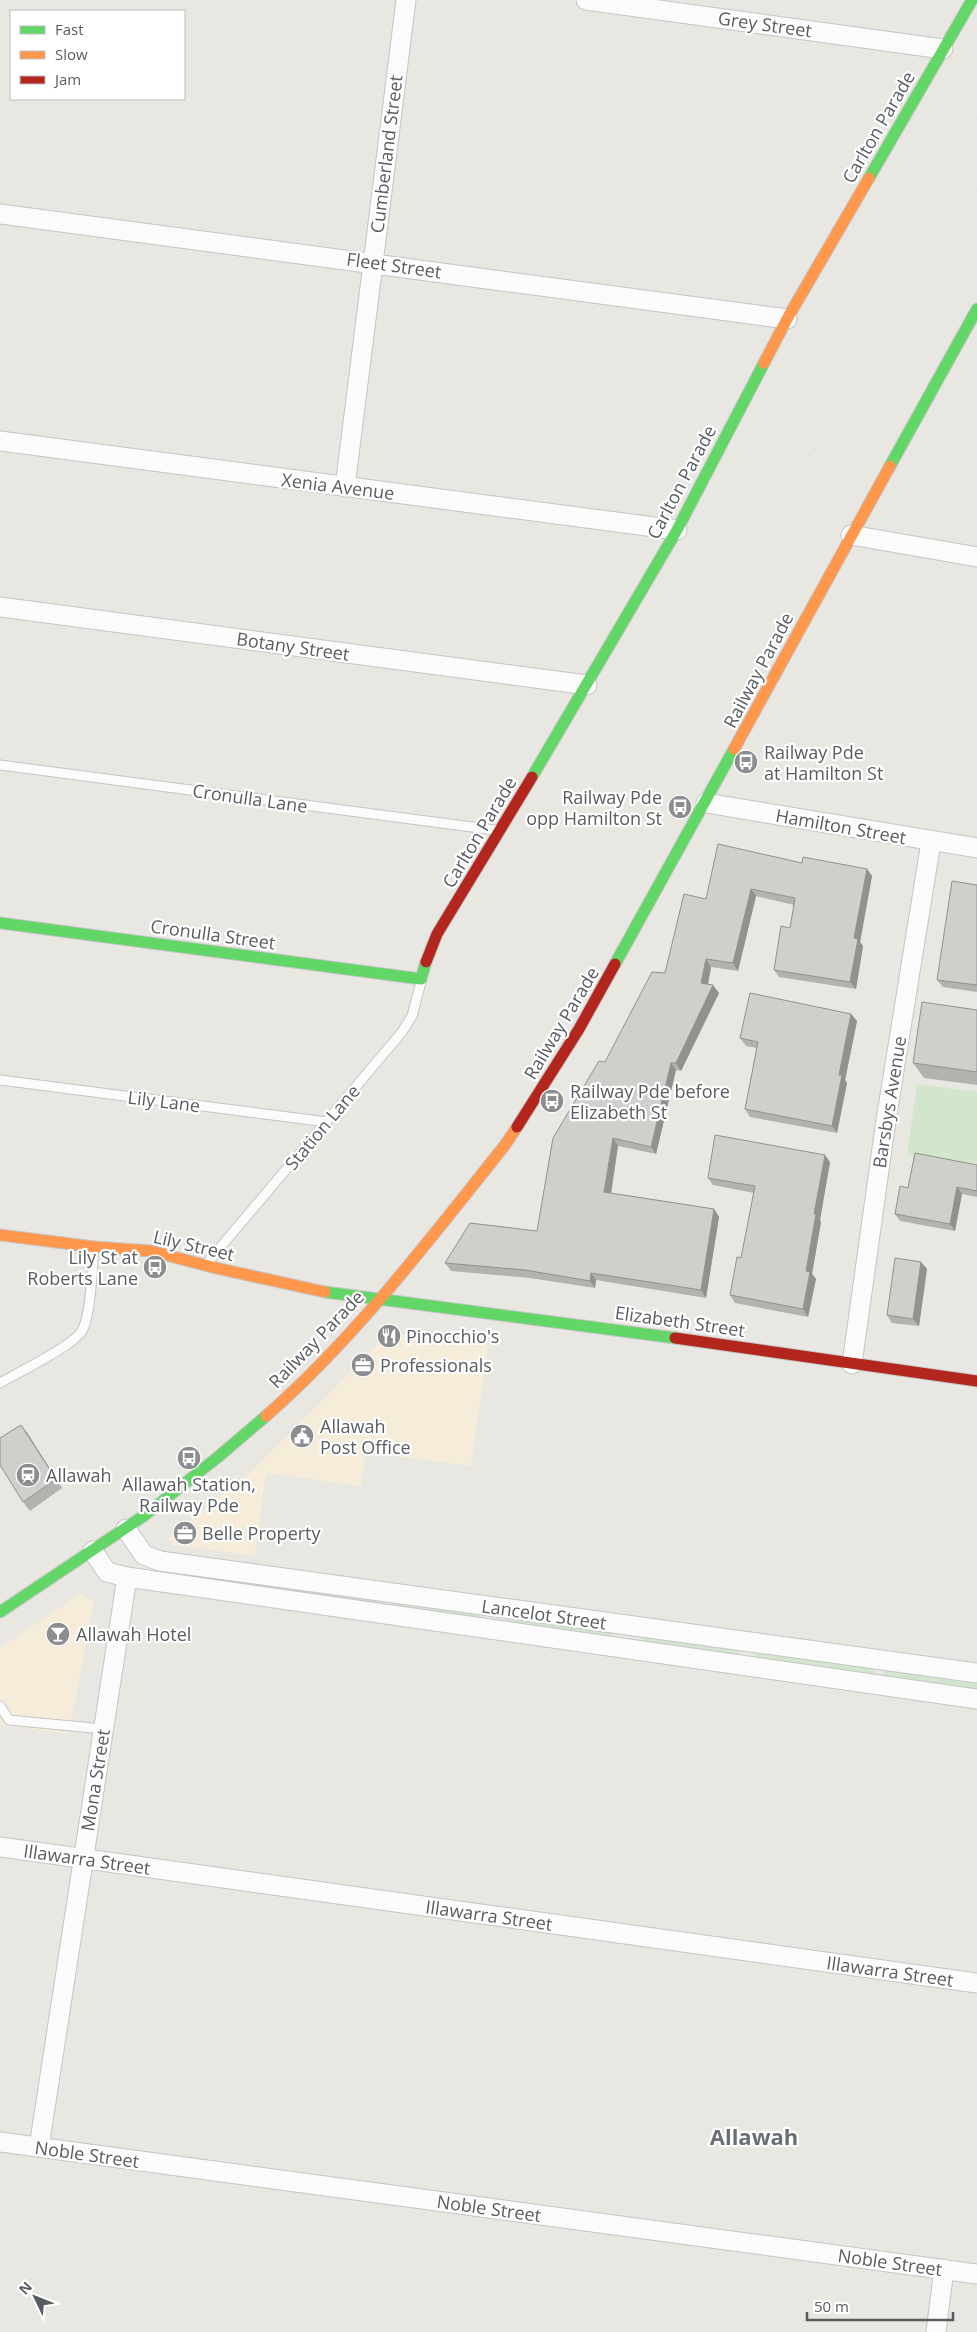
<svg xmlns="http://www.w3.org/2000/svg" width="977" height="2332" viewBox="0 0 977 2332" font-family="'Open Sans',sans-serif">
	<rect width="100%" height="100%" fill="#e9e7e2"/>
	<path fill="#f5ecd9" d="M390,1332l98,13 -17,121 -105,-14 -5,34 -95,-13 -11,83 -85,-12 -2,-6 87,-70z
		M80,1594l14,8 -25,132 -69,-9v-77z"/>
	<path fill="#d1e6cc" d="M917,1084l60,8v72l-70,-9z
		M155,1566l105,14 -1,7 -105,-14z
		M286,1585l90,13 -1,7 -90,-13z
		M392,1599l87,13 -1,6 -87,-12z
		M507,1616l106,14 -1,8 -106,-14z
		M643,1635l96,14 -1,8 -97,-14z
		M756,1652l119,16 -2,9 -118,-17z
		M885,1670l92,13v8l-93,-14z"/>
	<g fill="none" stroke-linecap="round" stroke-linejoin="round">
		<g stroke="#c5c5c5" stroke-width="11">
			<path id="lane" d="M0,765l495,65
				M0,1080l327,42
				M208,1262l194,-230 10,-16 9,-34
				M0,1383c19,-11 71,-36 82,-52 9,-16 10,-62 12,-81
				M0,1706l9,14 94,9"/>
		</g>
		<g stroke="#c5c5c5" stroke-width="21">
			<path id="street" d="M586,0l357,49
				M0,214l787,105
				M0,441l677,89
				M345,487l61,-487
				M851,535l126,22
				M0,607l587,78
				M706,803l271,45
				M852,1364l34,-244 45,-278
				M126,1529l18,26 16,6 817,112
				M127,1577l850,122
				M0,1847l977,136
				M0,2142l977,132
				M39,2147l88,-570 -20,-5 -14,-21
				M936,2332l8,-63"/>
		</g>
		<g stroke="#c6c6c6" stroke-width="13">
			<path id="fast" d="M869,178l103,-178
				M890,466l87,-157
				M532,777l145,-247 87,-167
				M0,923l421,56 5,-17
				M615,964l119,-215
				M325,1292l350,46
				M0,1612l145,-97 73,-58 48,-41"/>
		</g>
		<g stroke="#c6c6c6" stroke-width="13">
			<path id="slow" d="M764,363l23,-44 82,-141
				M734,749l156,-283
				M0,1235l95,12 56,4 65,17
				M266,1416c90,-79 164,-177 239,-271l12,-18"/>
		</g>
		<g stroke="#c6c6c6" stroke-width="13">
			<path id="jam" d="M426,962l11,-28 95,-157
				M517,1127l62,-98 36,-65
				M675,1338l302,43"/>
		</g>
		<use href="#lane" stroke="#fcfbfb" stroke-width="9"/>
		<use href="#street" stroke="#fcfbfb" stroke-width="19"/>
		<use href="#fast" stroke="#63d668" stroke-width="11"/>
		<use href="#slow" stroke="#ff974d" stroke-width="11"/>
		<use href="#jam" stroke="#b3261e" stroke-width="11"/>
		<path stroke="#e1e1e0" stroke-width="4" stroke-dasharray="1 6" stroke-linecap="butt" d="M0,1438l81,-49 71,-48 103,-84 64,-59 71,-84 72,-96 228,-405 166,-280 121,-215
			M0,1485l85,-57 57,-42 118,-102 60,-62 82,-101 70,-97 229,-403 170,-288 106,-188
			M0,1504l98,-66 73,-56 129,-115 114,-136 70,-99 61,-115 432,-751
			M0,1554c117,-81 230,-172 323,-281 91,-108 167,-229 240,-350l414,-733"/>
		<g stroke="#c6c6c6" stroke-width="13" stroke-linecap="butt">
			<path id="slow-bridge" d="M216,1268l109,24"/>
		</g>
		<use href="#slow-bridge" stroke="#ff974d" stroke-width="11"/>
	</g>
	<path fill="#b3b2af" d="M802,863l65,6 5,7 -12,66 3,4 -7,43 -77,-12 -5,-7 16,-42 4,-23 -38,-9 -18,75 -27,-4 -3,17 11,9 -38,78 -5,-1 -20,84 -38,-8 -7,47 103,16 5,8 -13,81 -110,-18 -1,8 -65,-10 -79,-7 -6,-8 92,-32 68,-169 60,-89 41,-74z
		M977,885v107l-34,-5 -6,-7z
		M977,1010v75l-53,-7 -11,-15z
		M851,1014l6,7 -12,59 2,3 -10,50 -87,-16 -5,-8 12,-61 -11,-2 -6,-8z
		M830,1162l-10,58 1,2 -9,52 4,5 -8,38 -73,-14 -5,-8 11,-37 13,-65 -41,-8 -5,-7z
		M977,1165v32l-15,-3 -7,37 -55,-10 -5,-7 13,-26z
		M921,1262l6,7 -8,57 -27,-3 -5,-8z
		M21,1425l41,63 -32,23 -7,-9z"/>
	<path fill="#92918f" d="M867,869l5,7 -12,66 3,4 -7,43 -6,-7 4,-44z
		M751,889l5,7 -18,75 -5,-8z
		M706,959l5,8 -4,23 -6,-7z
		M713,985l6,8 -38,78 -5,-8z
		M851,1014l6,7 -12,59 2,3 -10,50 -5,-7 7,-51z
		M671,1063l5,7 -20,84 -5,-7z
		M613,1138l5,8 -8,54 -6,-8z
		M825,1155l5,7 -10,58 1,2 -9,52 4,5 -8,38 -5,-8 3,-38 8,-57z
		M957,1187l5,7 -7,37 -5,-7z
		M714,1209l5,8 -13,81 -5,-8z
		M921,1262l6,7 -8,57 -6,-7z
		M591,1273l5,7 -1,8 -5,-7z
		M21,1425l7,9 34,54 -6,-9z"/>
	<path fill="#d0cfcc" stroke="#92918f" d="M718,844l84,19 1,-6 64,12 -13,69 4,1 -8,43 -76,-12 7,-44 9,2 5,-30 -44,-9 -18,74 -27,-4 -5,24 12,2 -37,78h-5l-20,84 -38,-9 -9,54 110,17 -13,81 -110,-17 -1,8 -65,-11 -80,-7 25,-40 67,8 16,-93 46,-77 6,1 47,-90 13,1 19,-79 22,5z
		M952,881l25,4v100l-40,-5z
		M750,993l101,21 -12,61h3l-10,51 -87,-17 13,-67 -18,-4z
		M922,1002l55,8v62l-64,-9z
		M715,1135l110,20 -11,59h2l-10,57 4,1 -7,37 -73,-14 7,-38 4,1 14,-72 -47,-8z
		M915,1153l62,12v26l-20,-4 -7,37 -55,-10 5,-28 8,2z
		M895,1258l26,4 -8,57 -26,-4z
		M21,1425l35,54 -33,23 -23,-37v-27z"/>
	<defs>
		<g id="bus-disc" transform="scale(1.25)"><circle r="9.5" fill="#8b8d8e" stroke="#fff"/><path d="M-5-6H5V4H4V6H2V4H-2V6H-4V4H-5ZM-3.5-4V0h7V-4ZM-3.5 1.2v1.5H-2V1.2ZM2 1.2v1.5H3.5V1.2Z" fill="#fff"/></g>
		<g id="restaurant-disc" transform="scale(1.25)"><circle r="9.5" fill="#8b8d8e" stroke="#fff"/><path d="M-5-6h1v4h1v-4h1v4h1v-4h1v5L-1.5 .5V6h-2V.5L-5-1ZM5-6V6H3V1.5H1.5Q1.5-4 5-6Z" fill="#fff"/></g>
		<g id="office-disc" transform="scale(1.25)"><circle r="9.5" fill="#8b8d8e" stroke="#fff"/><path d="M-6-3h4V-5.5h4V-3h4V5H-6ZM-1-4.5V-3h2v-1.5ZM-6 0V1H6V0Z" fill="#fff"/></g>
		<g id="civic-disc" transform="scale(1.25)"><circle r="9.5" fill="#8b8d8e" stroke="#fff"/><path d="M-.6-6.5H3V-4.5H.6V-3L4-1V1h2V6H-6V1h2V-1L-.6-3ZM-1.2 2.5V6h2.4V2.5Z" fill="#fff"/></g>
		<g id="station-disc" transform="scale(1.25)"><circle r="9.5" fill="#8b8d8e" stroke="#fff"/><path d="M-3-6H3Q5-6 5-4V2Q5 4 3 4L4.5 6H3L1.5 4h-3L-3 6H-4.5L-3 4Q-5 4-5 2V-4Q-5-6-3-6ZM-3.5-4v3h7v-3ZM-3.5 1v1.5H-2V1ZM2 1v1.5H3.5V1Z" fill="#fff"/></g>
		<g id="bar-disc" transform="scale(1.25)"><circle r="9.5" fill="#8b8d8e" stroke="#fff"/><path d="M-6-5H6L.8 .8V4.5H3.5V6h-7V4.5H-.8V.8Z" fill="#fff"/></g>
	</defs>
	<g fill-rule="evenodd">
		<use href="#bus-disc" x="746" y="762"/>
		<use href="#bus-disc" x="680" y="807"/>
		<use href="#bus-disc" x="552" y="1101"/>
		<use href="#bus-disc" x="155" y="1267"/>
		<use href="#restaurant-disc" x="389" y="1336"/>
		<use href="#office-disc" x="363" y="1365"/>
		<use href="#civic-disc" x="302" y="1436"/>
		<use href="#bus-disc" x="189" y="1458"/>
		<use href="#station-disc" x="28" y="1475"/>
		<use href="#office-disc" x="185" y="1533"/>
		<use href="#bar-disc" x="58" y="1634"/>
	</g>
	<g text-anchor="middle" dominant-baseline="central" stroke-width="4.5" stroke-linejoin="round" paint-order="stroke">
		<g font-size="18" fill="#585d61" stroke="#fff">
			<text transform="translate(765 24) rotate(8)">Grey Street</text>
			<text transform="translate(878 127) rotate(-60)">Carlton Parade</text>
			<text transform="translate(386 154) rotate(-83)">Cumberland Street</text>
			<text transform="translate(394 265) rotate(8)">Fleet Street</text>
			<text transform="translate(681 482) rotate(-62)">Carlton Parade</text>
			<text transform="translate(338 486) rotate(7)">Xenia Avenue</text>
			<text transform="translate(293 646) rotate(8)">Botany Street</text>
			<text transform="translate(758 670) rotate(-62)">Railway Parade</text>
			<text transform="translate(250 798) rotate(8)">Cronulla Lane</text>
			<text transform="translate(841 826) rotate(10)">Hamilton Street</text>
			<text transform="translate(479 832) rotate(-59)">Carlton Parade</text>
			<text transform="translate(213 934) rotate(8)">Cronulla Street</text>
			<text transform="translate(561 1023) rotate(-59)">Railway Parade</text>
			<text transform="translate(164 1101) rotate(7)">Lily Lane</text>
			<text transform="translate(889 1102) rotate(-81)">Barsbys Avenue</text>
			<text transform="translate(322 1127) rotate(-50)">Station Lane</text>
			<text transform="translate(194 1245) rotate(13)">Lily Street</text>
			<text transform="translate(680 1321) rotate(8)">Elizabeth Street</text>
			<text transform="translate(316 1339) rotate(-46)">Railway Parade</text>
			<text transform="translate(544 1614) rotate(8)">Lancelot Street</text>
			<text transform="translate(95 1780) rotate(-81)">Mona Street</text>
			<text transform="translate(87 1859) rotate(8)">Illawarra Street</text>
			<text transform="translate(489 1915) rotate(8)">Illawarra Street</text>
			<text transform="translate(890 1971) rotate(8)">Illawarra Street</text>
			<text transform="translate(87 2154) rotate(8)">Noble Street</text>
			<text transform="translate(489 2208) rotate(8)">Noble Street</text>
			<text transform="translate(890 2262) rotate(8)">Noble Street</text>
		</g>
		<g font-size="18" fill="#585d61" stroke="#fff" text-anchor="start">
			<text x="764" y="752">Railway Pde<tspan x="764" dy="21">at Hamilton St</tspan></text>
			<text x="662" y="797" text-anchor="end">Railway Pde<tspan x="662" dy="21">opp Hamilton St</tspan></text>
			<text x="570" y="1091">Railway Pde before<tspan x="570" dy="21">Elizabeth St</tspan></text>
			<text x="138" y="1257" text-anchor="end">Lily St at<tspan x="138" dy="21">Roberts Lane</tspan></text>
			<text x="406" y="1336">Pinocchio's</text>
			<text x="380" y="1365">Professionals</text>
			<text x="320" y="1426">Allawah<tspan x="320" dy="21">Post Office</tspan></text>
			<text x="46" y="1475">Allawah</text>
			<text x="189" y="1484" text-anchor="middle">Allawah Station,<tspan x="189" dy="21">Railway Pde</tspan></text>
			<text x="202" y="1533">Belle Property</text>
			<text x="76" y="1634">Allawah Hotel</text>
		</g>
		<g font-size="22" font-weight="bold" fill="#696f73" stroke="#fff">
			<text x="754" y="2136">Allawah</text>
		</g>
	</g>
	<rect x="10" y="10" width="175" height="90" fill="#ffffff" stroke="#bcbec0"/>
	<rect x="20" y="26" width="25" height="8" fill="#63d668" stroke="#bcbec0"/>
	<text x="55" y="35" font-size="15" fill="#585d61">Fast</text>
	<rect x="20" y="51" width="25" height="8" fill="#ff974d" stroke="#bcbec0"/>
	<text x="55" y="60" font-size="15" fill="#585d61">Slow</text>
	<rect x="20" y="76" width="25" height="8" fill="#b3261e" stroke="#bcbec0"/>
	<text x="55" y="85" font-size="15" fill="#585d61">Jam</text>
	<g transform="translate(35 2297) rotate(313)" stroke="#ffffff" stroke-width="4" paint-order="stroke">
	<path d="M0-4L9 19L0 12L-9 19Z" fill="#585d61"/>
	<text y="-8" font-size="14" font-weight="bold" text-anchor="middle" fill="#585d61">N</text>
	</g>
	<path d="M807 2312v8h146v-8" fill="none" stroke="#585d61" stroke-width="2.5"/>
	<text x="814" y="2312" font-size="15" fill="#585d61" stroke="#ffffff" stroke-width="4" paint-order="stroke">50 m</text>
</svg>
